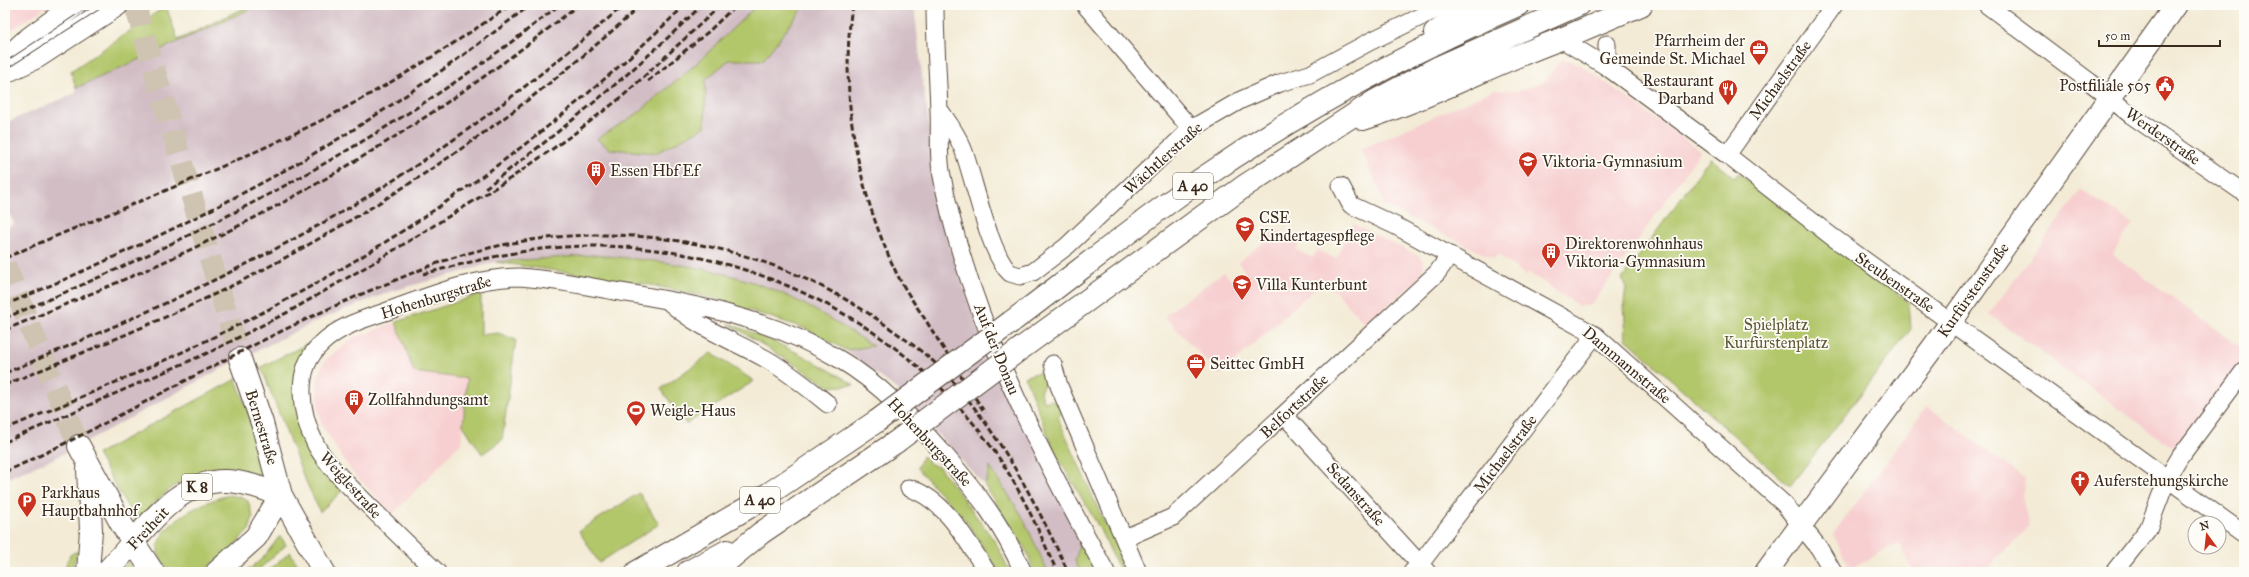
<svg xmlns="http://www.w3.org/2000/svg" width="2249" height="577" viewBox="0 0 2249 577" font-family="'IM FELL Great Primer',serif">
	<rect width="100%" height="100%" fill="#fdfcf7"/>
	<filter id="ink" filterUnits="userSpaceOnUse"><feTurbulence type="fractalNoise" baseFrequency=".025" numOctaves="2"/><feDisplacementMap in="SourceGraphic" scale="8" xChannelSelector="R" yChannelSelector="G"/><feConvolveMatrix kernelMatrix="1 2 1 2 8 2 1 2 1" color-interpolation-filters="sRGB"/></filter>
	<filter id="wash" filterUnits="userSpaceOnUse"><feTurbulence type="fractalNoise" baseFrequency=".012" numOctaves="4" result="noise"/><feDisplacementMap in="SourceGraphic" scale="16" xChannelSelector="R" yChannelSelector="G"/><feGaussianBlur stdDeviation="0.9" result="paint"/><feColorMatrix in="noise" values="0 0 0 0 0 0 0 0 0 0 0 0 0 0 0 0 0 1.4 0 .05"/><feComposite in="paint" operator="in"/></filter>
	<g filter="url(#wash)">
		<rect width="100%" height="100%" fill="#f3ebd6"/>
		<path fill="#f7cfd0" d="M5,5h44l-44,29z
			M1561,60h8l12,5 120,86 -109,153 -5,2h-8l-51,-34 -2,4 -28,-22 -4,5 -108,-53 -25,-57 133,-59 25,1 26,-10z
			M2081,190l52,33 -21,31 132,96v8l-67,93 -188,-137z
			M1353,224l66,32 4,5 1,6 -6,12 -52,46 -31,-34 -15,-7 -100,91 -56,-59 60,-44 9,11 13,-10 -8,-11 25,-19 -3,-4 10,-12 30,14 -4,9 17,8 4,-8 19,9z
			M396,322l18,50 53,7 -6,64 -68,71 -41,-42 -16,-24 -15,-25 -4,-23v-21l8,-19 28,-22z
			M1927,406l98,73 -3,17 7,31 -46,45h-51l-3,-5 -8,5h-7l-16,-29 -48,26 -17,-35z"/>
		<path fill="#d2bdc5" d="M259,5h655l10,88 14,89v29l41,120 119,241h-64l-7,-20 -42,-66 -88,-96 -51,-40 -42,-22 -96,-31 -62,-13 -150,-22 -107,30 -66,26 -93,46 -173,93 -52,22v-251l9,-4 -9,-20v-81l71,-30v-5z"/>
		<path fill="#b2c66a" stroke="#767844" d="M250,5h9l-183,83 -5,-17 95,-65 12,34z
			M757,5h48l-42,55h-34l-23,19 -1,48 -49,26 -46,-4 -13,-10 41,-26 59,-50z
			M1710,158l25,20 3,-5 171,129 2,27 -121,157 -164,-147 -2,-36 2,-17 -4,-7z
			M594,255c56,5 111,10 164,29 41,14 78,38 115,62l-27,4 -42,-22 -96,-31 -62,-13 -150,-22z
			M481,294v41l17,-2 18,7 -14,100 -20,14 -19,-29 4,-46 -53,-7 -18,-50z
			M728,323c45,17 86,36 126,62l-24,2z
			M315,340l-21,52 49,98 -23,22 -17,-37 -42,-108z
			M711,353l43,28 -68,43 -25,-35z
			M1046,372l2,7 -8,12 4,11 7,-2 7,2 4,10 -4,6 46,104 9,11 15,39h-7l-25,-50 -41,-69 -30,-76 7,-3z
			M236,379c9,26 30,74 24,99 -56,-19 -88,2 -123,45l-40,-69z
			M923,456l8,8 9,4 56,75 14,29h-11l-32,-50 -50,-54z
			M990,467l32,49 26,56h-14l-7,-20 -42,-66z
			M639,493l20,31 -60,39 -20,-32z
			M230,495l10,2 8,4 5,16 -4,13 -22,23 -26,19h-30c-6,-7 -14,-15 -13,-24 1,-26 50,-49 72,-53z
			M279,537h2l5,8 -30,27h-10l17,-14z
			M1080,541l18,31h-18l-5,-11z
			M75,552h3l-8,20h-7l7,-17z
			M290,552l12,20h-35z
			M128,562l7,10h-17z"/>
	</g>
	<g filter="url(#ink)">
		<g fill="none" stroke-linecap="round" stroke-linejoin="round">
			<path stroke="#cec4b1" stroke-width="22" stroke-dasharray="22 11" stroke-linecap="butt" d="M135,5l105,354
				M5,265l74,181"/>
			<g stroke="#57473a" stroke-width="19">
				<path id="street" d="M935,5c0,35 3,71 4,106 1,19 -1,41 2,60 26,143 96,275 165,401
					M1085,5l106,124
					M1987,5l103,77 41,33 113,78
					M1561,39l46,28
					M1607,44v23l120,88 104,81 413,298
					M939,109c9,13 18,25 24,40 11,29 26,105 47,124l10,3 13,-4 34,-26 124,-117 50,-29 39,-17 30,-9 61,-33 74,-36
					M1727,155l107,-150
					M1341,186l10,19 45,21 199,109 189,169 35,44 14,24
					M667,300c29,27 65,40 99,59 23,13 42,29 62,45
					M1053,364l6,22 79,186
					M1285,416l142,156
					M909,488c37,12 58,53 78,84
					M1125,538l48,-21 264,-244 13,-18
					M437,572c-30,-28 -58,-56 -87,-85 -12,-12 -26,-27 -34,-42 -16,-31 -23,-75 5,-101 17,-17 42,-25 64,-32 44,-16 87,-34 134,-35 32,2 64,8 95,14 78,12 156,27 225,68 41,24 74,60 105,95 32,37 60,73 79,118
					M1412,572l8,-8 175,-229
					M2114,572l34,-43 19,-50 13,-22 64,-86"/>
			</g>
			<g stroke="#57473a" stroke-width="24">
				<path id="secondary" d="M1561,39l80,-34
					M5,60l22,-20 48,-35
					M5,72l32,-15 80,-52
					M1766,572l168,-226 242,-341"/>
			</g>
			<g stroke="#57473a" stroke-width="24">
				<path id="primary" d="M240,359l22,64 19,72 43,77
					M79,446l43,79 31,47
					M88,572l3,-42 -3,-61
					M106,572c34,-34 67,-93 121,-91 19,1 37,8 54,14
					M217,572l39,-35 25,-42"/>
			</g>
			<g stroke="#57473a" stroke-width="24">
				<path id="highway" d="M1435,33l38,-28
					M1363,119c68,-21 131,-56 198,-80
					M1011,322c63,-47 125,-97 189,-142 100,-69 207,-127 318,-175
					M1023,347l223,-162 129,-84 64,-34 139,-62
					M637,572l112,-65 128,-86
					M688,572l39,-21
					M714,572l47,-39 135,-91"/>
			</g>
			<use href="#street" stroke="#fff" stroke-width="17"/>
			<use href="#secondary" stroke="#fff" stroke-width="22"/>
			<use href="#primary" stroke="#fff" stroke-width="22"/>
			<use href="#highway" stroke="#fff" stroke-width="22"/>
			<path stroke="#3b2a1e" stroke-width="1" d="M5,62l86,-57
				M5,70l101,-65"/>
			<path stroke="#3b2a1e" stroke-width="3" stroke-dasharray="6 3" stroke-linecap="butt" d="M852,5c-12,91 4,181 43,265 8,17 19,33 30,49 19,31 40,63 60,94
				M648,81l60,-49 28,-27
				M485,188c76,-57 149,-116 217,-183
				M5,258c105,-46 213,-86 315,-137 67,-34 129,-74 191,-116
				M423,274c46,-12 93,-24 141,-27 169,-11 343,71 437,214 22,34 40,74 56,111
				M5,305c90,-38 178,-79 264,-126 92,-50 178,-110 261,-174
				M5,318c196,-82 388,-179 554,-313
				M5,330c65,-28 131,-54 195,-85 135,-65 262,-146 378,-240
				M5,373c112,-47 223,-95 328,-156 105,-60 200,-134 291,-212
				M5,385c84,-35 169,-69 250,-111 138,-73 271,-163 386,-269
				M5,429c80,-33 160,-67 237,-106 163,-82 313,-191 443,-318
				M5,442l207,-91 78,-40 88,-51 133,-82 64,-45 48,-37 98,-91
				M5,472c123,-56 238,-128 364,-181 33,-13 66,-29 100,-38 145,-40 301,-13 422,76 21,15 42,30 59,49 51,58 86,124 118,194"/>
			<g stroke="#57473a" stroke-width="24" stroke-linecap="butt">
				<path id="highway-bridge" d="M877,421l134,-99
					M896,442l127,-95"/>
			</g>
			<use href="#highway-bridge" stroke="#fff" stroke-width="22"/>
		</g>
	</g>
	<defs>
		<g id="office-pin" transform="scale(1)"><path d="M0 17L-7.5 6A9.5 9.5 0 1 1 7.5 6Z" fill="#c8321e" stroke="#fdfcf7"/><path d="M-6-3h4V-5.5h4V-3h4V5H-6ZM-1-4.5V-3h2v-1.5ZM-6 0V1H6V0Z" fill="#fff"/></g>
		<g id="civic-pin" transform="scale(1)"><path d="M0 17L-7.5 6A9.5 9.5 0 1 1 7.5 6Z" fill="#c8321e" stroke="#fdfcf7"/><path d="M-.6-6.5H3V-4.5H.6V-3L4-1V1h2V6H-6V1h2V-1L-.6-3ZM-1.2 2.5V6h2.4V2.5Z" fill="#fff"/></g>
		<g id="restaurant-pin" transform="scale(1)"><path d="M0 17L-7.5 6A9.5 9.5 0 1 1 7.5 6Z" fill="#c8321e" stroke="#fdfcf7"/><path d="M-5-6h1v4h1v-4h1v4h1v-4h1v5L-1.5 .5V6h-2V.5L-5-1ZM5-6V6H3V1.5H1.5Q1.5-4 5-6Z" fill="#fff"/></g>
		<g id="school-pin" transform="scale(1)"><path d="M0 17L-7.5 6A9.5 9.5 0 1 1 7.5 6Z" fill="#c8321e" stroke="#fdfcf7"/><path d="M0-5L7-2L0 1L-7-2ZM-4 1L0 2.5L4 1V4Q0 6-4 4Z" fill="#fff"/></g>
		<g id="building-pin" transform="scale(1)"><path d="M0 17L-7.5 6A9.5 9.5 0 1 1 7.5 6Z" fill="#c8321e" stroke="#fdfcf7"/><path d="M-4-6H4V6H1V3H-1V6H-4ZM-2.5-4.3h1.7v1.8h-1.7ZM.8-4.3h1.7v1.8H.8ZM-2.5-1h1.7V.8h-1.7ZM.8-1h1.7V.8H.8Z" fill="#fff"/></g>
		<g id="stadium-pin" transform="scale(1)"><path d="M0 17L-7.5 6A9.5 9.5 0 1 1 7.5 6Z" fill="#c8321e" stroke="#fdfcf7"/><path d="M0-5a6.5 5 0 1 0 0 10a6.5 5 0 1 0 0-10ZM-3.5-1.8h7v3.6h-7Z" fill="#fff"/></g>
		<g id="church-pin" transform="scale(1)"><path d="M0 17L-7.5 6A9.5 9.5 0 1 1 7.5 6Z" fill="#c8321e" stroke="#fdfcf7"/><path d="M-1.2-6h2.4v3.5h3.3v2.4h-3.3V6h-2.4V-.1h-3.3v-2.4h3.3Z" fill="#fff"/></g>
		<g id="parking-pin" transform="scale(1)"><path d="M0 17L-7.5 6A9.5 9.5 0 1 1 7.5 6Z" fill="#c8321e" stroke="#fdfcf7"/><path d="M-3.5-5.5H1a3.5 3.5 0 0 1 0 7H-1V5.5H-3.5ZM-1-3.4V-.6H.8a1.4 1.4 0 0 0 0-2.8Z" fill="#fff"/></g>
	</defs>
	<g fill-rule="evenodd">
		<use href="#office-pin" x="1759" y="49"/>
		<use href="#civic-pin" x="2165" y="85"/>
		<use href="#restaurant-pin" x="1728" y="89"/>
		<use href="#school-pin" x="1528" y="161"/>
		<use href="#building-pin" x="596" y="170"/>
		<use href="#school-pin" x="1245" y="226"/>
		<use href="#building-pin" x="1551" y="252"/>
		<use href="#school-pin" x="1242" y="284"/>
		<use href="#office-pin" x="1196" y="363"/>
		<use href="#building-pin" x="354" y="399"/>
		<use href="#stadium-pin" x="636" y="410"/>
		<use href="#church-pin" x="2080" y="480"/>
		<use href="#parking-pin" x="27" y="501"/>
	</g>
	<g text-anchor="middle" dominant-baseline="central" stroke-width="3.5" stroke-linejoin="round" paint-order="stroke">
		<g fill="#fdfcf7" stroke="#75695f" stroke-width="1">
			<rect x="1173" y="173" width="40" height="26" rx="3"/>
			<rect x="182" y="474" width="30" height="26" rx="3"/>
			<rect x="740" y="487" width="40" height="26" rx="3"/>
		</g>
		<g font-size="15" font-weight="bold" fill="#3b2a1e">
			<text x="1193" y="186">A 40</text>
			<text x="197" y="487">K 8</text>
			<text x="760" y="500">A 40</text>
		</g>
		<g font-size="16" fill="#3b2a1e" stroke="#fdfcf7" text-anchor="start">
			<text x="1745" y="40" text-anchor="end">Pfarrheim der<tspan x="1745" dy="18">Gemeinde St. Michael</tspan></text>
			<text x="1714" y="80" text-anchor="end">Restaurant<tspan x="1714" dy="18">Darband</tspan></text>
			<text x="2151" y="85" text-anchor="end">Postfiliale 505</text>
			<text x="1542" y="161">Viktoria-Gymnasium</text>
			<text x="610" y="170">Essen Hbf Ef</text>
			<text x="1259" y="217">CSE<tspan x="1259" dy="18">Kindertagespflege</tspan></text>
			<text x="1565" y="243">Direktorenwohnhaus<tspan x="1565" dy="18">Viktoria-Gymnasium</tspan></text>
			<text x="1256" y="284">Villa Kunterbunt</text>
			<text x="1210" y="363">Seittec GmbH</text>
			<text x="368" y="399">Zollfahndungsamt</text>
			<text x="650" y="410">Weigle-Haus</text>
			<text x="2094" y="480">Auferstehungskirche</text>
			<text x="41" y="492">Parkhaus<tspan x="41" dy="18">Hauptbahnhof</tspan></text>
		</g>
		<g font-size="16" fill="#3b2a1e" stroke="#fdfcf7">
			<text transform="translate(1780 80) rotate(-54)">Michaelstraße</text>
			<text transform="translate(2163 136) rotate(35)">Werderstraße</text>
			<text transform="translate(1163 158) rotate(-42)">Wächtlerstraße</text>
			<text transform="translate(1895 282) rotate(35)">Steubenstraße</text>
			<text transform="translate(1973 290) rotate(-55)">Kurfürstenstraße</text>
			<text transform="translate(436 297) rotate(-17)">Hohenburgstraße</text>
			<text transform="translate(997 349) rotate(68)">Auf der Donau</text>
			<text transform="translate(1627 365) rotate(40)">Dammannstraße</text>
			<text transform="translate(1294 406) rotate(-43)">Belfortstraße</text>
			<text transform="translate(262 427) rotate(73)">Bernestraße</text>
			<text transform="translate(930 442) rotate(47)">Hohenburgstraße</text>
			<text transform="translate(1505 454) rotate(-53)">Michaelstraße</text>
			<text transform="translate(351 485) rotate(48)">Weiglestraße</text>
			<text transform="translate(1356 494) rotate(48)">Sedanstraße</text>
			<text transform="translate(148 528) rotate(-47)">Freiheit</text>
		</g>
		<g font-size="16" fill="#5f5935" stroke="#fdfcf7">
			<text x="1776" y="324">Spielplatz<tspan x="1776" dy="18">Kurfürstenplatz</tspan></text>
		</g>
	</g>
	<rect width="2249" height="577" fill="none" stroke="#fdfcf7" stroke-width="20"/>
	<g transform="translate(2207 535) rotate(345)"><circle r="19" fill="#fdfcf7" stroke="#afa8a0"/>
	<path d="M0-3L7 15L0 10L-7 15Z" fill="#c8321e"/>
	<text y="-6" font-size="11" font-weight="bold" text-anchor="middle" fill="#3b2a1e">N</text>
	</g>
	<path d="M2099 40v6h121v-6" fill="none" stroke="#3b2a1e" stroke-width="2"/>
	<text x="2105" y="40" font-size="12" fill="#3b2a1e" stroke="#fdfcf7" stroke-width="3" paint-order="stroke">50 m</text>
</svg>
